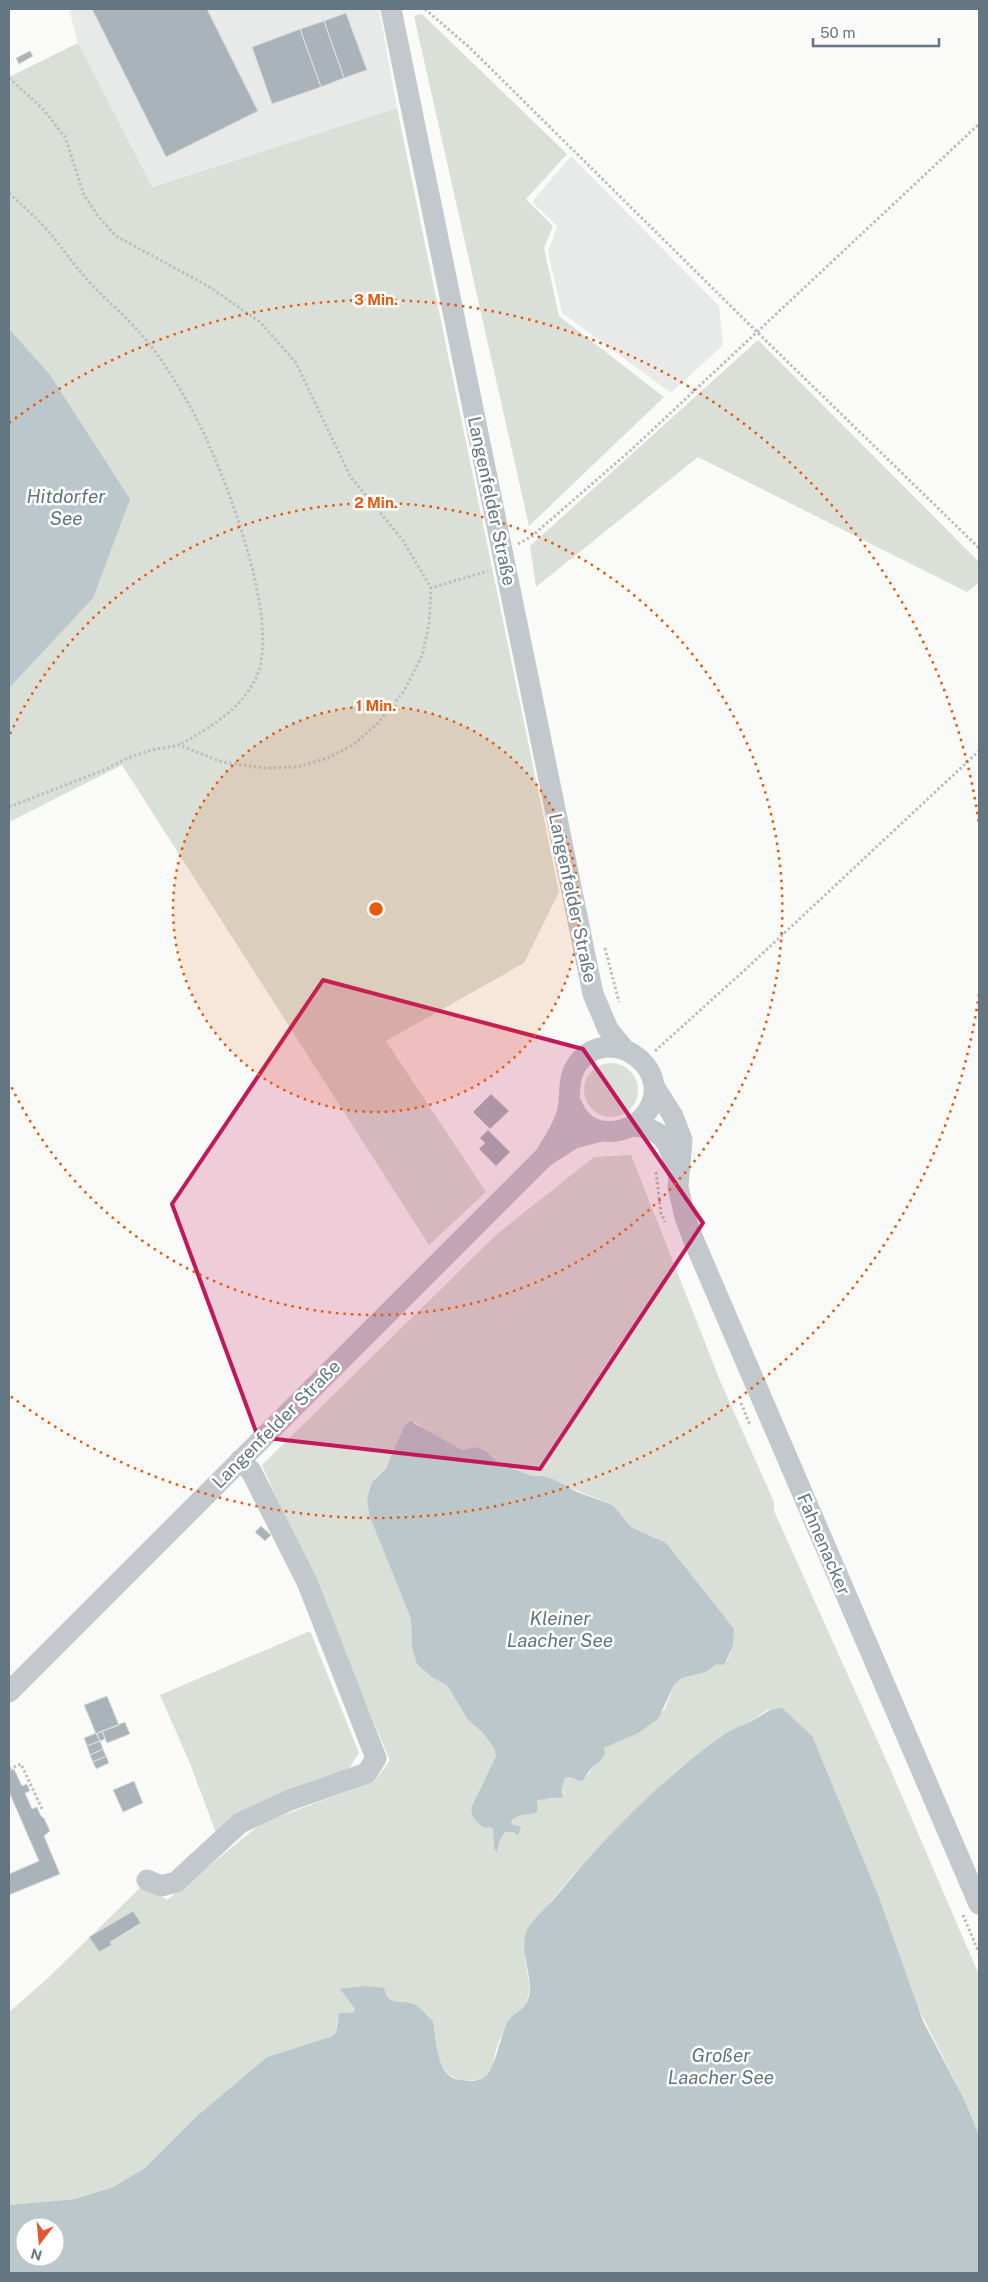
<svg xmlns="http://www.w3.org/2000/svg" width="988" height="2282" viewBox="0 0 988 2282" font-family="'Public Sans',sans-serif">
	<rect width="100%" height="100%" fill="#fafaf8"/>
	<path fill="#e8e9e9" d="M69,9h310l18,99 -246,79 -73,-144z
		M571,156l148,150 4,39 -52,48 -109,-80 -14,-61 9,-26 -25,-24z"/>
	<path fill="#dadfd7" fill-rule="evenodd" d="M422,14l145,140 -41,45 27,27 -9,22 15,68 105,81 -135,129 -115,-510z
		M78,43l74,144 245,-79 162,784 -35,71 -138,78 100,151 -57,53 -307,-480 -113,57v-745z
		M758,340l221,222v21l-12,9 -269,-135 -162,130 -6,-41z
		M584 1090a27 27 0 1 1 54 0a27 27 0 1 1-54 0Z
		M631,1155l90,228 53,119v9l118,262 87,202v160l-15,-36 -196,-390 -15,11 -30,15 -48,37 -103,104 -46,56 -1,26 5,31 -5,19 -16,12 -12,26 -5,21 -6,10 -9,3h-18l-11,-6 -9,-11 -6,-42 -18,-16 -22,-3 -7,-8 -45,-4 14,19 -2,4 -16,7 -1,12 -3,4 -66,21 -69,58 -53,53 -32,19 -38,12 -66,6v-193l39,-34 95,-93 24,15 95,-77 113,-42 15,-21 -128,-295 235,-231 97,-77zM415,1422l19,14 28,14 13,-3 9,3 15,13 33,13h9l72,29 18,22 25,11 77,108 -6,15 -10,3 -11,8 -24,6 -8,7 -9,24 -40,30 -21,9 -4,14 -8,5 -3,7 -14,6 -5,-4 -5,2 -3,11 2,4 -11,6 -13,-1 -3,2 1,8 -4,5 -16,3 -6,4 -1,4 5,3 -2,5h-9l-6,10 -2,10 -3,-3 -1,-20 -3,-2c-11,2 -18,-9 -19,-19l25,-52 -2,-8 -11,-15 -15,-13 -21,-36 -14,-6 -21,-31 -1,-28 -42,-104 -2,-17 5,-16 13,-14z
		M310,1631l49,122 -13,20 -130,60 -25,-67 -31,-71z"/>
	<path fill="#bbc7cb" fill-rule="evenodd" d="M9,329l41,46 80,124 -37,99 -84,90z
		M410,1421l52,29 13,-3 9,3 15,13 33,13h9l12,3 24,13 36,13 18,22 35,16 68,86 -1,17 -9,19 -7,-1 -11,8 -24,6 -8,7 -16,34 -20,14 -34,15 1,5 -5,9 -8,5 -9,13 -4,1 -9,-4 -5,1 -3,11 1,8 -26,3 1,8 -2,5 -18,3 -6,4 -1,4 10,3 -3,8 -4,-3h-9l-6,10 -2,10 -3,-3 -1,-20 -3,-2 -5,1c-9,-5 -13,-10 -14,-20l25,-52 -2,-8 -11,-15 -15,-13 -21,-35 -14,-7 -16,-14 -5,-17 -1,-28 -42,-104 -2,-17 5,-16 14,-14 19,-43z
		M782,1708l30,28 66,159 45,126 41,78 15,36v138h-970v-68l66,-6 38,-12 32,-19 53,-53 69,-58 66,-21 3,-4 3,-19h14l2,-4 -15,-20 26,-3 18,2c5,21 19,10 32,17 6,4 12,12 17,16 4,19 2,58 29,59 8,1 19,2 25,-5 8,-9 14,-39 20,-52 7,-14 20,-8 23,-33 1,-15 -11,-45 -3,-60 6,-11 18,-21 27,-31 48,-59 106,-119 168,-163 9,-7 20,-10 30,-15 13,-7 15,-12 30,-13zM25,2227h30v30h-30z"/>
	<path fill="#aab3b9" stroke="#dcdcda" d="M92,9h115l51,102 -92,46z
		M346,13l21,57 -23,8 -20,-57z
		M324,21l20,57 -23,9 -21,-58z
		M300,29l21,58 -49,17 -20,-57z
		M30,51l3,5 -14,8 -3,-6z
		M491,1094l18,17 -19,18 -17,-17z
		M488,1130l22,22 -14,14 -17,-17 6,-6 -5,-5z
		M261,1526l10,9 -6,6 -10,-9z
		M107,1696l12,29 -23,9 -12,-29z
		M125,1722l5,12 -23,9 -5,-12z
		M102,1731l3,8 -5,2 -3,-8z
		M96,1733l4,8 -13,5 -3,-8z
		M100,1741l3,8 -13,6 -3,-9z
		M103,1749l3,7 -13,6 -3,-7z
		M106,1756l3,7 -13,6 -3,-7z
		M14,1769l8,17 5,-2 3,7 -5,2 7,16 5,-2 4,9 3,2 6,13 -6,5 16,38 -51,21v-21l30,-13 -30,-69v-21z
		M134,1781l9,22 -20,9 -10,-22z
		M133,1911l8,12 -31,19 2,3 -13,7 -10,-15z"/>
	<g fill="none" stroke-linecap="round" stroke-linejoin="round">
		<path stroke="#bbbfc2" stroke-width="3" stroke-dasharray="2.5 2.5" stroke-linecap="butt" d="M425,9l44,38 287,284 223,217
			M9,78l33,30 23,29 19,58 14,21 18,20 92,50 52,36 36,41 54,113 52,63 29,49
			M9,193c9,9 19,17 28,26 19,19 34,43 53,64 18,19 39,36 56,57 16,19 31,44 44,66 30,54 95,217 65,274 -17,32 -46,48 -76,65
			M518,544l14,-8 99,-86 348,-326
			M9,807l95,-37 24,-12 23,-8 28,-5 43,17 42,6 33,-1 31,-9 26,-14 23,-20 27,-33 18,-35 7,-31 2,-37 57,-17
			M605,948l14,54
			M655,1051l92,-83 232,-217
			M656,1172l5,41 4,9
			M741,1403l9,22
			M9,1769l12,-5 22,47
			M963,1915l16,38"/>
		<path stroke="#c3c8cc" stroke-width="21" d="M391,9l202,985 15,35 17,21
			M654,1086l19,30 9,24 -4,47 7,30 9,24 285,663
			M633,1126c30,2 37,17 43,44
			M546,1154c8,-12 16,-25 21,-40 5,-18 -1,-35 11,-51 34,-43 102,10 66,53 -15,18 -47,22 -64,3 -5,-6 -8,-13 -11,-20
			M9,1692l535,-535 30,-19 27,-7
			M147,1880l14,6 15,-4 64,-59 50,-23 77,-27 9,-15 -69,-176 -56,-111 -11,-11"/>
	</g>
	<path fill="#c2185b" fill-opacity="0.2" stroke="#c2185b" stroke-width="4" stroke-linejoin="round" d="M323,980l260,69 120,174 -163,246 -282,-32 -86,-233z"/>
	<circle cx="376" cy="909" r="203" fill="#e8590c" fill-opacity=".12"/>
	<g fill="none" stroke="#e8590c" stroke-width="2.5" stroke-dasharray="2.5 5">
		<circle cx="376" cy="909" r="203"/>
		<path d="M10 734A406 406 0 1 1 10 1084"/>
		<path d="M979 994A609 609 0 0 1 9 1395M9 423A609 609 0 0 1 979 824"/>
	</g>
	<g text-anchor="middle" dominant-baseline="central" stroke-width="5" stroke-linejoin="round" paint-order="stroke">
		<g font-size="18" fill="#657683" stroke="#fff">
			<text transform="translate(492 501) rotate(78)">Langenfelder Straße</text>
			<text transform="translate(573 898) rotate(78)">Langenfelder Straße</text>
			<text transform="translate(276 1424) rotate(-45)">Langenfelder Straße</text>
			<text transform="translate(824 1544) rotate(67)">Fahnenacker</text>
		</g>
		<g font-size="19" font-style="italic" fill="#60757c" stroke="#fff">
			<text x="66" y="496">Hitdorfer<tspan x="66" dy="22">See</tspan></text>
			<text x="560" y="1618">Kleiner<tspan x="560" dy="22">Laacher See</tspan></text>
			<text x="721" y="2055">Großer<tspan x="721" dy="22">Laacher See</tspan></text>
		</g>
	</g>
	<circle cx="376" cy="909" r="8" fill="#e8590c" stroke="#fff" stroke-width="2.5"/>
	<g font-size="15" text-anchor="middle" font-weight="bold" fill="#e8590c" stroke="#fff" stroke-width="5" stroke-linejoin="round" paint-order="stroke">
		<text x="376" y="305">3 Min.</text>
		<text x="376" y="508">2 Min.</text>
		<text x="376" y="711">1 Min.</text>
	</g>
	<rect width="988" height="2282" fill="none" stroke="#657683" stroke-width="20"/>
	<g transform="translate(40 2242) rotate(196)"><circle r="24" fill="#ffffff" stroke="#c1c8cd"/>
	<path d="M0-4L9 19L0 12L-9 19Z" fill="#e4572e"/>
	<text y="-8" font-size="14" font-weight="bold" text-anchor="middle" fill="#657683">N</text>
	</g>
	<path d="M813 38v8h126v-8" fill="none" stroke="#657683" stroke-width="2.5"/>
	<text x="820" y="38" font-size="15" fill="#657683" stroke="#ffffff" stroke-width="4" paint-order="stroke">50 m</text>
</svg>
